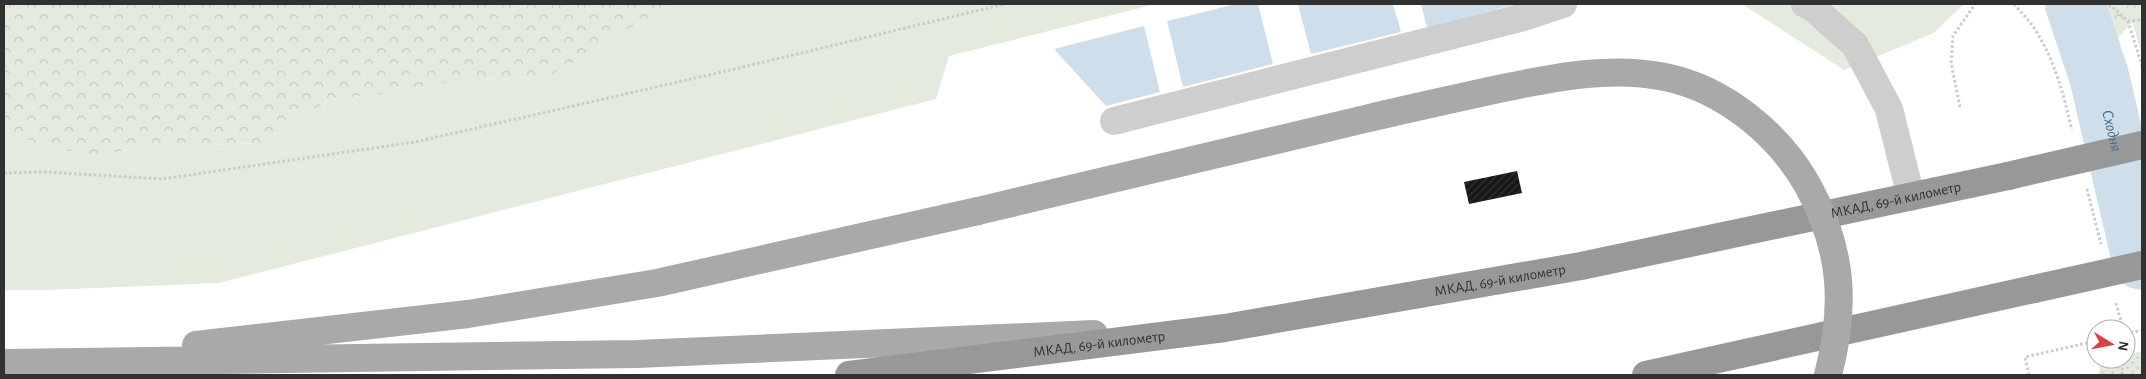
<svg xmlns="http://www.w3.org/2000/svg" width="2146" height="379" viewBox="0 0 2146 379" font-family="'Alegreya Sans',sans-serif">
	<defs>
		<pattern id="forest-crowns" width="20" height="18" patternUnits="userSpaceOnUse" patternTransform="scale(1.25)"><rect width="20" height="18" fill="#e4eadd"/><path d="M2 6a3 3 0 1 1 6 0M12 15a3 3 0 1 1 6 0" fill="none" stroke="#c4c9be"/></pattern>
		<pattern id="park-dots" width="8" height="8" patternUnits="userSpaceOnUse" patternTransform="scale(1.25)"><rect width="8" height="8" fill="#e4eadd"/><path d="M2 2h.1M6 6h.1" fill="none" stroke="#c4c9be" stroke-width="1.8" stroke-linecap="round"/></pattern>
		<pattern id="building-hatch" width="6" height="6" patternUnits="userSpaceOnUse" patternTransform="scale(1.25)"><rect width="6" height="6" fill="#181818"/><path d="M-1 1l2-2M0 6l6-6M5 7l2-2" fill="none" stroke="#313131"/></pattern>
	</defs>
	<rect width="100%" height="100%" fill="#fff"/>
	<path fill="#e4eadd" d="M672,4h484l-207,52 -13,43 -717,184 -173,7h-42v-162l39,19 53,8 54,-8 113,-4 68,-44 60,-6 56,-11 102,-6z
		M1742,4h222l-30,29 -90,37z
		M2142,12v44l-10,-35z"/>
	<path fill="url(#forest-crowns)" d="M4,4h668l-123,72 -102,6 -56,11 -60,6 -68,44 -113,4 -54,8 -53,-8 -39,-19z
		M2086,4h56v8l-26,28 -2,30z"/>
	<path fill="url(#park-dots)" d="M2142,351v24h-44l4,-15 24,-1v-4z"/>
	<path fill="#cedfeb" d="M1236,4h22l15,60 -90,23 -16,-66z
		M1298,4h95l8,28 -90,22z
		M1421,4h95l-89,24z
		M2056,4h30l28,66 -15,6 -17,2 -18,-56z
		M1144,26l16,66 -54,14 -52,-57z"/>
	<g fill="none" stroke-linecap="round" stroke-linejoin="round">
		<path stroke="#cedfeb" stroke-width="60" id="s1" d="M2075,4l24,72 43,184"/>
	</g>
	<path fill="url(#building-hatch)" d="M1517,171l5,22 -53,11 -5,-22z"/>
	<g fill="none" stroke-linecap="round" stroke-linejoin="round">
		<path stroke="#cbcbcb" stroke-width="3" stroke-dasharray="2.5 2.5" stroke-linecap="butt" d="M2014,4c8,9 16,17 22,27 19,30 28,65 36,99
			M2109,4l19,17 14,-1
			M2128,21l14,45
			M1960,107l-9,-44 2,-27 22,-32
			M4,173l42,-1 116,7 253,-37 320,-73 270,-65
			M2087,189l14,55
			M2116,303l7,26
			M2126,334l16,-4
			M2126,341v10
			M2029,375l-4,-18 71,-16
			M2121,375l3,-16"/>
		<path stroke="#cecece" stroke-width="28" d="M1805,4l7,3 43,38 34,64 22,88
			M1114,121l410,-104 39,-13"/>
		<path stroke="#a9a9a9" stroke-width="28" d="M196,345l272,-31 189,-31 321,-72
			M4,363l633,-9 457,-20"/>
		<g stroke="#989898" stroke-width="28">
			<path id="s2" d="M849,375l376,-47 356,-62 427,-90"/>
			<path d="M1646,375l388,-86"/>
		</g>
		<path stroke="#a9a9a9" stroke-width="28" d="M978,211c129,-31 258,-61 387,-92 46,-11 92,-21 138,-31 53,-11 108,-22 162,-11 59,12 114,57 143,109 35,64 38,120 20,189"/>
		<path stroke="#989898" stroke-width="28" d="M2008,176l134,-31
			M2034,289l108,-24"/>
	</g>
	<g text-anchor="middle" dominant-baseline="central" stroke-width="5" stroke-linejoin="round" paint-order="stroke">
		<g font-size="15" fill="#313131" stroke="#fff">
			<text stroke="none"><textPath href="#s2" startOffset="1062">МКАД, 69-й километр</textPath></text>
			<text stroke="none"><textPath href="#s2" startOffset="658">МКАД, 69-й километр</textPath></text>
			<text stroke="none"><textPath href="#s2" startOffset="252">МКАД, 69-й километр</textPath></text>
		</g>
		<g font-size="16" font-style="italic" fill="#436f8f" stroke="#fff">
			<text stroke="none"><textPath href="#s1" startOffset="132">Сходня</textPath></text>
		</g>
	</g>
	<rect width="2146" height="379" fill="none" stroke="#313131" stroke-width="10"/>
	<g transform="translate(2111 344) rotate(100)"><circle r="24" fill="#ffffff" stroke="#adadad"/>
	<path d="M0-4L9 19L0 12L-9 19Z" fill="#da4147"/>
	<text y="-8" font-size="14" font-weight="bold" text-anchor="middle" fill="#313131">N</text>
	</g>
</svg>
